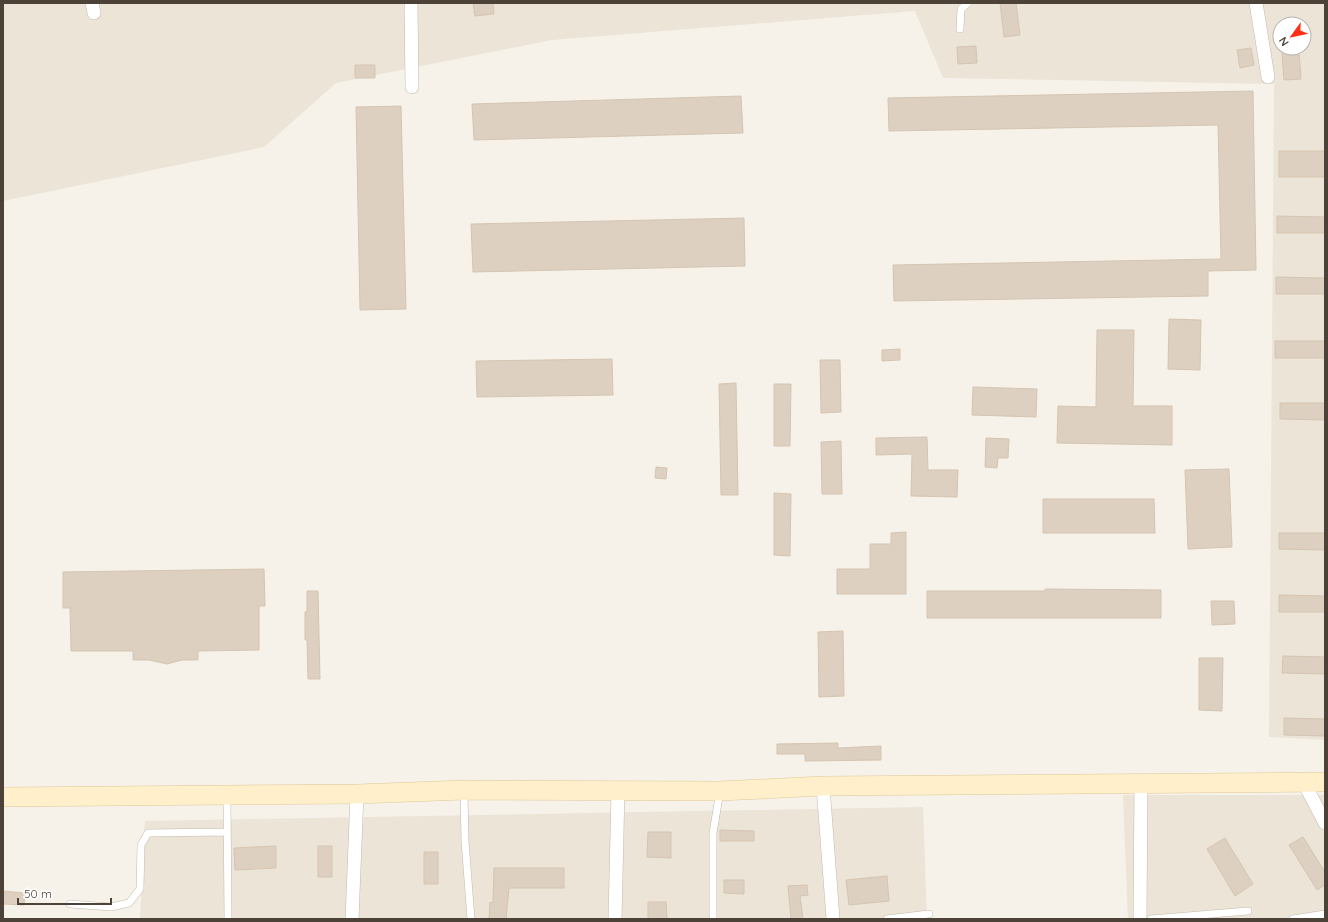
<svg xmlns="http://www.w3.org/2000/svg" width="1328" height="922" viewBox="0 0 1328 922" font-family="Quicksand,sans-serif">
	<rect width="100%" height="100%" fill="#f6f2ea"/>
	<path fill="#ebe4d7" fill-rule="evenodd" d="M3,3h1322v737l-56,-3 5,-653 -331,-6 -28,-67 -363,29 -216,43 -72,64 -261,54zM1280,24h24v24h-24z
		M1123,795h202v124h-197z
		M923,807l4,112h-787l5,-98z"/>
	<path fill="#ddd0c1" stroke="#d5c5b0" d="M473,3h20l1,11 -19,2z
		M1000,3h16l4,32 -16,2z
		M976,46l1,17 -19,1 -1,-17z
		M1251,48l3,17 -14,3 -3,-18z
		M1299,52l2,27 -17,1 -2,-27z
		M355,65h20v13h-20z
		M1253,91l3,179 -48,1v25l-314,5 -1,-36 328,-6 -3,-134 -329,6 -1,-33z
		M741,96l2,37 -269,7 -2,-36z
		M401,106l5,203 -46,1 -4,-203z
		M1279,151h46v26h-46z
		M1277,216l48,1v16h-48z
		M744,218l1,48 -272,6 -2,-48z
		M1276,277l49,1v16h-49z
		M1169,319l32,1 -1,50 -32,-1z
		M1097,330h37l-1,76h39v39l-115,-2 1,-37 38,1z
		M1275,341h50v17h-50z
		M900,349v11l-18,1v-11z
		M612,359l1,36 -136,2 -1,-36z
		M820,360h20l1,52 -20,1z
		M736,383l2,112h-17l-2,-111z
		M774,384h17l-1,62h-16z
		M973,387l64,2 -1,28 -64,-2z
		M1280,403h45v17l-45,-1z
		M927,437l1,33h30l-1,27 -46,-1 1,-42 -36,1v-17z
		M986,438l23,1 -1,19h-10l-1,10 -12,-1z
		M841,441l1,53h-20l-1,-52z
		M656,467l11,1 -1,11 -11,-1z
		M1229,469l3,78 -44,2 -3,-79z
		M774,493l17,1 -1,62 -16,-1z
		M1043,499h111l1,34h-112z
		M906,532v62h-69v-25h33v-25h21v-11z
		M1279,533h46v17l-46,-1z
		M264,569l1,37h-6v44l-61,1v9h-16l-15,4 -18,-4h-16v-9h-62l-1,-43h-7v-36z
		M1045,589l116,1v28h-234v-27h118z
		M307,591h11l2,88h-12l-1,-39h-2v-28l2,-1z
		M1279,595l46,1v16h-46z
		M1211,601h23l1,23 -23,1z
		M843,631l1,65 -25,1 -1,-65z
		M1283,656l42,1v17l-43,-1z
		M1199,658h24l-1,53 -23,-1z
		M1284,718l41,1v17l-41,-1z
		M838,743v5l43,-2v14l-76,1v-7h-28v-10z
		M720,830l34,1v10h-34z
		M648,832h23v26l-24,-1z
		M1303,837l22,35v13l-8,5 -28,-45z
		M1225,838l28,46 -18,12 -28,-47z
		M276,846v22l-41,2 -1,-22z
		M318,846h14v31h-14z
		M424,852h14v32h-14z
		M494,868h70v20h-55l-3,31h-17l1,-17 3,1z
		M887,876l2,25 -40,4 -3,-25z
		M724,880h20v14l-20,-1z
		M807,885l1,10 -8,1 3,23h-12l-3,-33z
		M3,891l22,2 -1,12 -21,-1z
		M648,902h18l1,17h-19z"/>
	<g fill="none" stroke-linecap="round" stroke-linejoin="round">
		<g stroke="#c3baab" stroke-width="8">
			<path id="lane" d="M960,29l1,-20 7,-6
				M464,790l1,51 6,78
				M227,797l1,122
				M70,904l41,3 18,-4 11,-14 1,-44 7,-12 79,-1
				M713,919v-86l7,-42
				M887,919l42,-5
				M1151,919l97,-8
				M1293,919l32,-5"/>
		</g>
		<g stroke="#c3baab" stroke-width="14">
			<path id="street" d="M92,3l2,10
				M411,3l1,84
				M1256,3l12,74
				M1304,783l21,40
				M823,786l10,133
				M352,919l5,-125
				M615,919l3,-129
				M1140,919l1,-135"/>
		</g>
		<g stroke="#dec797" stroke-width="20">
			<path id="secondary" d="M3,797l354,-3 107,-4 256,1 103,-5 502,-4"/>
		</g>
		<use href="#lane" stroke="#fff" stroke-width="7"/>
		<use href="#street" stroke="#fff" stroke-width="13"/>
		<use href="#secondary" stroke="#fff0cb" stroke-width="19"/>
	</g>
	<rect width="1328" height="922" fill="none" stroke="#4c4237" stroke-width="8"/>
	<g transform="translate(1292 36) rotate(237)"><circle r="19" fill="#ffffff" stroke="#b7b3af"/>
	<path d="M0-3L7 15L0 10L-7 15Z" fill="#ff2f18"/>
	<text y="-6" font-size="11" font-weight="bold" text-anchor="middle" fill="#4c4237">N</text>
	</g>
	<path d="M18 898v6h93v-6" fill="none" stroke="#4c4237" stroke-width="2"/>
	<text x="24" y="898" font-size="12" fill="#4c4237" stroke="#ffffff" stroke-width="3" paint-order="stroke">50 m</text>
</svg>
